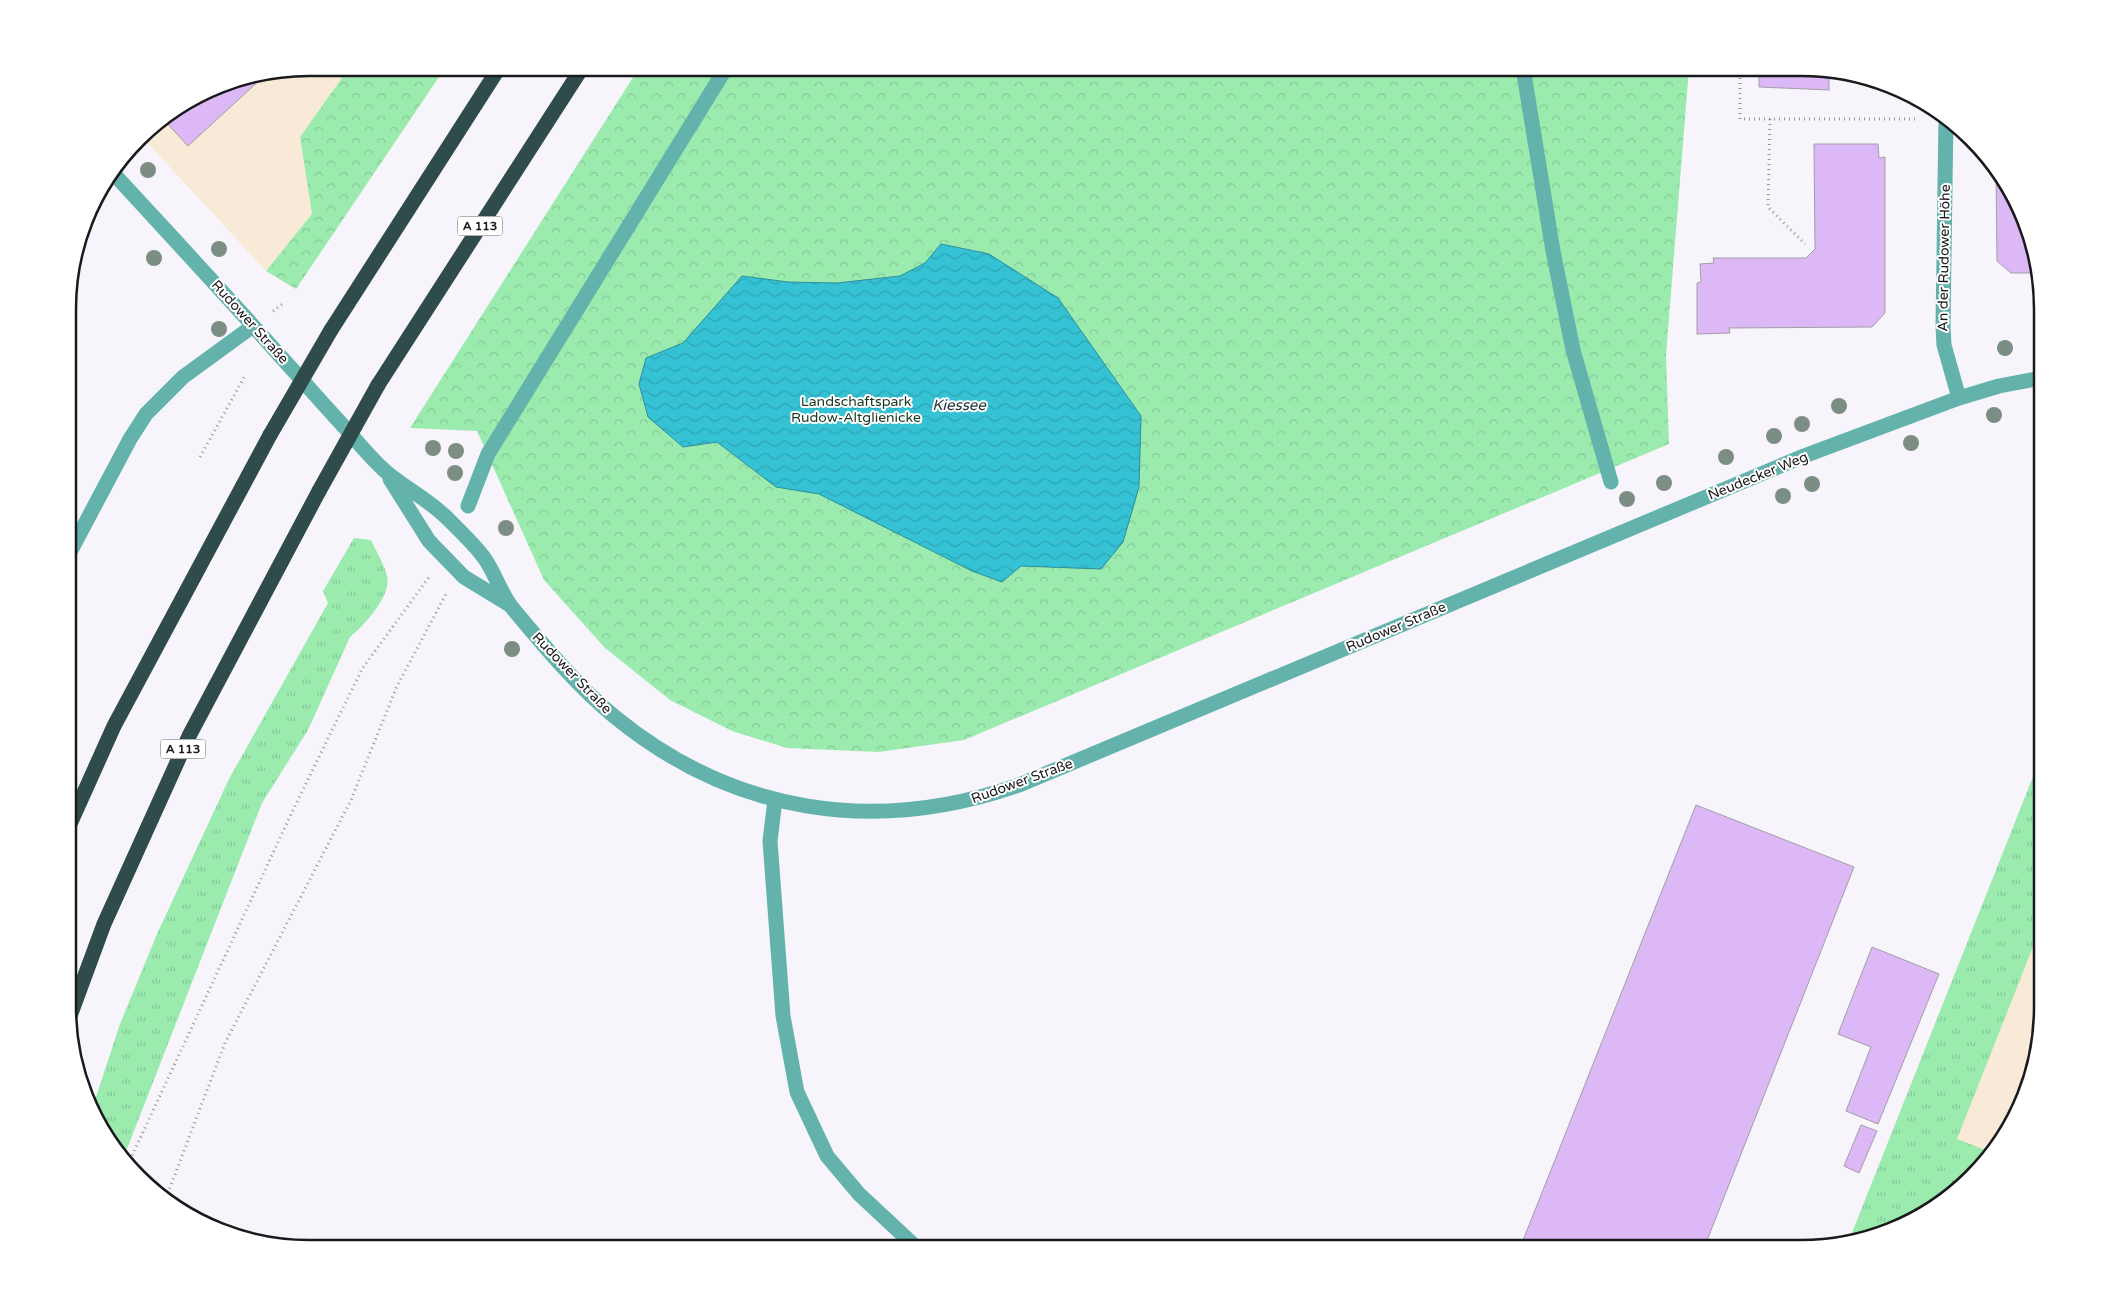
<svg xmlns="http://www.w3.org/2000/svg" width="2110" height="1316" viewBox="0 0 2110 1316" font-family="'Varela Round',sans-serif">
	<defs>
		<pattern id="grass-tufts" width="24" height="20" patternUnits="userSpaceOnUse" patternTransform="scale(1.25)"><rect width="24" height="20" fill="#9bebaf"/><path d="M3 7l-1-3M5 7V3M7 7l1-3M15 17l-1-3M17 17v-4M19 17l1-3" fill="none" stroke="#85c996"/></pattern>
		<pattern id="park-crowns" width="20" height="18" patternUnits="userSpaceOnUse" patternTransform="scale(1.25)"><rect width="20" height="18" fill="#9bebaf"/><path d="M2 6a3 3 0 1 1 6 0M12 15a3 3 0 1 1 6 0" fill="none" stroke="#85c996"/></pattern>
		<pattern id="water-waves" width="16" height="10" patternUnits="userSpaceOnUse" patternTransform="scale(1.25)"><rect width="16" height="10" fill="#35c2d4"/><path d="M0 5q4-4 8 0t8 0" fill="none" stroke="#2ea6b5"/></pattern>
	</defs>
	<rect width="100%" height="100%" fill="#f7f5fb"/>
	<path fill="#f8ead6" d="M309,68h40l-49,69 12,77 -46,57 -124,-134 8,-9 67,-42z
		M2042,754v269l-12,61 -28,57 -80,75 -58,24 -16,3z"/>
	<path fill="url(#grass-tufts)" d="M354,538l17,2c5,11 13,24 16,36 5,19 -23,50 -37,61l-42,93 -46,73 -137,351 -25,-26 -7,-22 27,-82 37,-90 72,-155 99,-176 -5,-12z
		M2042,754v170l-85,215 33,13 -68,64 -58,24 -16,3z"/>
	<path fill="url(#park-crowns)" d="M349,68h96l-149,221 -30,-18 46,-57 -12,-77z
		M639,68h1050l-23,287 3,89 -705,296 -85,12 -92,-4 -55,-17 -62,-31 -65,-52 -61,-68 -67,-149 -67,-3z"/>
	<path fill="url(#water-waves)" stroke="#2d8f9c" d="M941,244l48,10 69,44 83,118 -2,71 -16,55 -22,27 -80,-3 -19,16 -30,-11 -153,-77 -43,-7 -59,-45 -34,5 -35,-30 -9,-33 7,-26 37,-15 59,-67 46,6 49,1 63,-7 25,-13z"/>
	<path fill="#ddb8f7" stroke="#a19ea4" d="M1759,68h42l28,3v19l-70,-3z
		M263,77l-75,69 -25,-27 54,-33z
		M1814,144h64l1,14 6,-1v156l-13,14 -143,1 1,5 -33,1v-51l4,-1 -1,-18 14,-1 -1,-5h93l9,-9z
		M1996,170l14,18 26,85h-25l-14,-12z
		M1696,805l158,62 -150,381h-184z
		M1872,947l67,27 -61,150 -32,-13 25,-64 -33,-13z
		M1861,1125l16,6 -18,42 -15,-7z"/>
	<g fill="none" stroke-linecap="round" stroke-linejoin="round">
		<path stroke="#979599" stroke-width="3" stroke-dasharray="1 4" stroke-linecap="butt" d="M1740,68v51h178
			M1770,119l-2,88 37,37
			M273,311l11,-8
			M200,457l46,-83
			M130,1160l163,-350 69,-141 67,-92
			M166,1198l59,-155 126,-243 46,-114 49,-92"/>
		<path stroke="#63b3ac" stroke-width="15" d="M1523,68l30,183 20,99 38,132
			M1946,117l-3,209 1,19 15,53
			M114,174c56,61 112,121 167,183 22,24 44,49 67,74 11,13 23,27 36,39 20,18 46,30 65,50 12,12 26,25 36,39 11,16 16,36 29,51 31,37 63,76 101,107 119,97 260,118 404,68l785,-329 155,-58 40,-12 43,-8
			M390,479l39,62 35,36 46,28
			M468,506l20,-52 238,-386
			M70,552l60,-113 16,-25 37,-37 70,-51
			M775,800l-5,41 13,175 14,76 30,64 32,38 58,54"/>
		<path stroke="#2f4c4a" stroke-width="15" d="M331,330l168,-262
			M378,385l204,-317
			M70,824l44,-98 156,-291
			M70,1016l34,-92 85,-188 130,-245"/>
		<path stroke="#2f4c4a" stroke-width="15" d="M270,435l61,-105
			M319,491l59,-106"/>
	</g>
	<g fill="#7c8e84">
		<circle cx="148" cy="170" r="8"/>
		<circle cx="219" cy="249" r="8"/>
		<circle cx="154" cy="258" r="8"/>
		<circle cx="219" cy="329" r="8"/>
		<circle cx="2005" cy="348" r="8"/>
		<circle cx="1839" cy="406" r="8"/>
		<circle cx="1994" cy="415" r="8"/>
		<circle cx="1802" cy="424" r="8"/>
		<circle cx="1774" cy="436" r="8"/>
		<circle cx="1911" cy="443" r="8"/>
		<circle cx="433" cy="448" r="8"/>
		<circle cx="456" cy="451" r="8"/>
		<circle cx="1726" cy="457" r="8"/>
		<circle cx="455" cy="473" r="8"/>
		<circle cx="1664" cy="483" r="8"/>
		<circle cx="1812" cy="484" r="8"/>
		<circle cx="1783" cy="496" r="8"/>
		<circle cx="1627" cy="499" r="8"/>
		<circle cx="506" cy="528" r="8"/>
		<circle cx="512" cy="649" r="8"/>
	</g>
	<g text-anchor="middle" dominant-baseline="central" stroke-width="4" stroke-linejoin="round" paint-order="stroke">
		<g fill="#fff" stroke="#5f5e5f" stroke-width="1">
			<rect x="457.5" y="216.5" width="45" height="19" rx="4"/>
			<rect x="160.5" y="739.5" width="45" height="19" rx="4"/>
		</g>
		<g font-size="12" font-weight="bold" fill="#1a191b">
			<text x="480" y="226">A 113</text>
			<text x="183" y="749">A 113</text>
		</g>
		<g font-size="14" fill="#1a191b" stroke="#fff">
			<text transform="translate(1944 258) rotate(-89)">An der Rudower Höhe</text>
			<text transform="translate(250 322) rotate(48)">Rudower Straße</text>
			<text transform="translate(1758 476) rotate(-22)">Neudecker Weg</text>
			<text transform="translate(1396 627) rotate(-23)">Rudower Straße</text>
			<text transform="translate(572 673) rotate(46)">Rudower Straße</text>
			<text transform="translate(1022 781) rotate(-20)">Rudower Straße</text>
		</g>
		<g font-size="14" fill="#183a22" stroke="#fff">
			<text x="856" y="401">Landschaftspark<tspan x="856" dy="16">Rudow-Altglienicke</tspan></text>
		</g>
		<g font-size="15" font-style="italic" fill="#1b3235" stroke="#fff">
			<text x="959" y="405">Kiessee</text>
		</g>
	</g>
	<path d="M0 0H2110V1316H0ZM309 76H1801A233 233 0 0 1 2034 309V1007A233 233 0 0 1 1801 1240H309A233 233 0 0 1 76 1007V309A233 233 0 0 1 309 76Z" fill="#fff" fill-rule="evenodd"/>
	<path fill="none" stroke="#1a191b" stroke-width="2.5" d="M309 76H1801A233 233 0 0 1 2034 309V1007A233 233 0 0 1 1801 1240H309A233 233 0 0 1 76 1007V309A233 233 0 0 1 309 76Z"/>
</svg>
